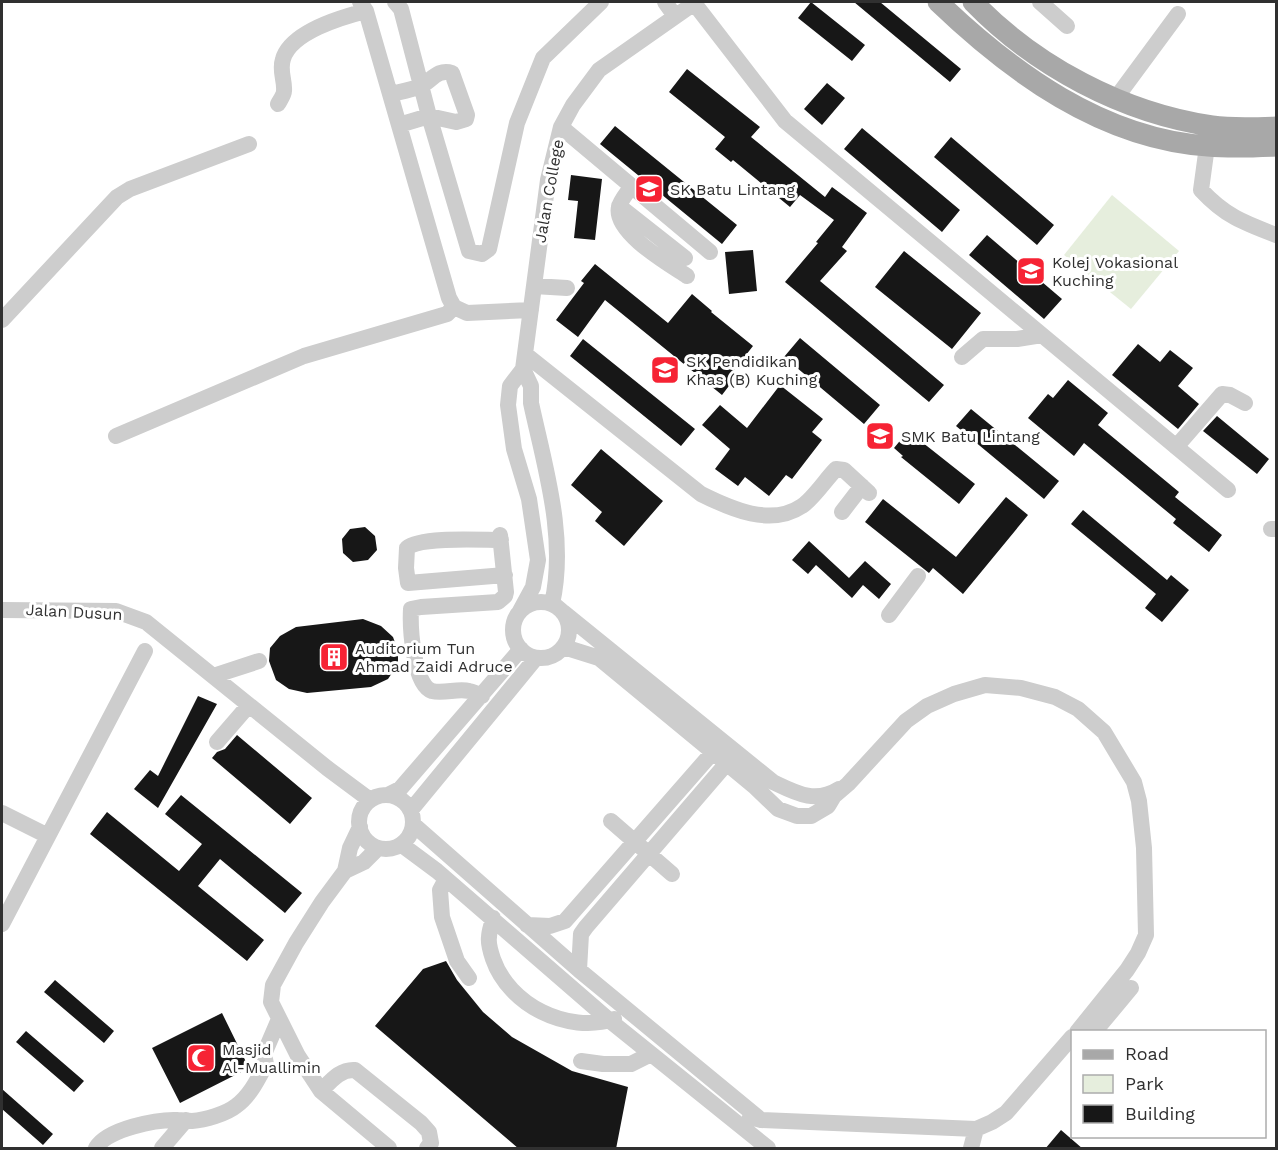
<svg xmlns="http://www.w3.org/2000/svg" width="1278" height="1150" viewBox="0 0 1278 1150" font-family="'Work Sans',sans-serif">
	<rect width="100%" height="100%" fill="#fff"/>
	<path fill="#e6eedd" d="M1112,195l67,56 -48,58 -67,-54z"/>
	<path fill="#171717" d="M811,2l54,43 -13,16 -54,-43z
		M854,2h26l81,67 -11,13z
		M687,69l73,58 -9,10 74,60 7,-10 35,26 -25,34 5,4 -27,30 124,104 -15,17 -144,-120 33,-39 -2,-1 18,-22 -34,-25 -10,12 -57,-47 -2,2 -16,-13 10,-12 -56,-45z
		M827,83l18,15 -23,27 -18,-16z
		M615,126l122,99 -15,19 -122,-100z
		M862,128l98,82 -18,22 -98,-83z
		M951,137l103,88 -17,20 -103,-88z
		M571,175l31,4 -7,61 -21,-2 4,-37 -10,-1z
		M987,235l75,64 -18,20 -75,-64z
		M753,250l4,41 -28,3 -4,-42z
		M904,251l77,62 -29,36 -77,-62z
		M595,264l73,59 24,-29 20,17 -1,1 42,34 -22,28 4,4 -13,17 -117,-95 -27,37 -22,-17 28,-37 -3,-2z
		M800,338l80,67 -16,19 -80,-67z
		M583,339l112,90 -14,17 -111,-90z
		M1138,344l22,18 10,-12 23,18 -15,18 21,18 -21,25 -66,-54z
		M1068,380l40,33 -10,12 81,67 -4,5 47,38 -13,17 -36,-29 3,-4 -92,-76 -10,13 -46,-38 20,-24 5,4z
		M780,385l43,34 -11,13 10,8 -30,39 -6,-4 -17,21 -24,-19 -7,9 -23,-17 15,-20 -28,-24 18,-20 27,23z
		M971,409l88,72 -15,18 -88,-73z
		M1217,416l52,43 -12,15 -54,-43z
		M908,431l67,53 -16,20 -58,-47 2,-1 -9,-8z
		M601,449l62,52 -39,45 -29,-25 7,-9 -31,-27z
		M1006,497l22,18 -65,79 -30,-26 -4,5 -64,-51 18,-23 73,58z
		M1083,510l84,70 4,-5 18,15 -27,32 -17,-14 11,-14 -85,-70z
		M365,527l10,9 2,14 -9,10 -15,2 -10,-9 -1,-14 8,-10z
		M809,541l40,37 16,-17 26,23 -12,15 -16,-14 -11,13 -36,-33 -8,9 -16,-14z
		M363,619l18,7 12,11 5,14v13l-10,15 -17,8 -64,6 -18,-4 -13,-9 -7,-19 1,-13 10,-12 16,-9z
		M198,696l19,8 -59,104 -24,-19 16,-19 8,6z
		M237,735l75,63 -22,26 -78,-66 5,-6 8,-3z
		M181,795l121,98 -17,20 -65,-54 -22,27 66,54 -17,21 -157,-127 17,-22 72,59 23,-27 -37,-30z
		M446,961l11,19 26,32 29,25 60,34 56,16 -12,62h-97l-144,-123 48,-57z
		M55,980l59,51 -10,12 -60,-51z
		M222,1013l27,55 -69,35 -28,-55z
		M26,1031l58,50 -10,11 -58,-50z
		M2,1089l51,45 -10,11 -41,-36z
		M1061,1130l22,19h-38z"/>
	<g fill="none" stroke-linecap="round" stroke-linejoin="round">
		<path stroke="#cdcdcd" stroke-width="16" d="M360,2l6,9 83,287 5,9 13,6 64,-3
			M395,2l6,7 28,107 40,135 13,3 7,-5 28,-126 26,-65 58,-56
			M665,2l10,14
			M1040,2l27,24
			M694,3l91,118 443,369
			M390,94c10,-2 19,-4 29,-7 12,-5 18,-19 33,-14l15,42 -1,4 -10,3 -27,-6 -30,9
			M1116,98l62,-84
			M278,104c2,-4 6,-9 6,-13 1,-11 -5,-20 -1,-32 8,-27 59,-42 83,-48
			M561,127l149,125
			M1207,146l-6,44c24,26 43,33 75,45
			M631,187c-4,6 -11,14 -12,20 -6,25 50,57 68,69
			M619,206l66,52
			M534,286l33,2
			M2,320l115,-123 13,-8 119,-45
			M525,354l176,140c30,15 70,33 101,12 11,-7 24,-27 34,-37l8,1 25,23
			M962,357l21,-18h34l25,-4
			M523,369l25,-189 13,-53 12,-22 26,-35 97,-68
			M523,369l8,17v17c14,65 36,134 21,201
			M116,436l188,-80 143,-42 7,-7
			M1176,447l46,-53 8,1 15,8
			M842,512l20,-26
			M1271,529h5
			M501,540c-20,0 -80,-4 -94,8l-1,20 2,15 97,-8
			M513 630a28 28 0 1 1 56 0a28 28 0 1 1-56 0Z
			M2,610l114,1 30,11 181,146 43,32
			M520,611l13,-24 5,-27 -9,-61 -15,-50 -6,-44 2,-19 13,-17
			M563,612l210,170c23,11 42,22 66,7
			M889,615l29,-39
			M564,647l35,11 155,128 24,23 19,7h14l17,-10 6,-10 14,-12 58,-63 21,-15 27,-12 31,-9 36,3 34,9 23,12 26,23 30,50 5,19 5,47 2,87 -8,18 -11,17 -50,62
			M213,676l46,-15
			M482,696c-4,-2 -8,-4 -13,-5 -11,-3 -25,3 -37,0 -19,-6 -22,-65 -21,-82l10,-2 77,-5 7,-6 1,-4 -6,-57
			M217,742l32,-37
			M359 822a27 27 0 1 1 54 0a27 27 0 1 1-54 0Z
			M388,795l12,-6 121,-140
			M411,810l125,-152
			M2,813l46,23
			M611,821l61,53
			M414,825l165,145 182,150
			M360,827l-10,21 -5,23 -23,31 -26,41 -23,42 -2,17 27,54 23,35 68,57
			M402,845l35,26 172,149 159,128
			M345,871l19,-9 14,-14
			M446,879l-6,11 2,27 15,44 12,17
			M493,918c-1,6 -4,13 -4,19 -1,6 2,16 4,22 16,46 74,75 121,60
			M2,924l143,-273
			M527,925l23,1 15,-5 148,-169
			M579,970l2,-36 5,-7 141,-164
			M1096,1030l35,-42
			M581,1061l22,3h28l20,-10
			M321,1091c10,-10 19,-22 34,-21l66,53 8,9 2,11 -4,5
			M750,1117l11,3 215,9 16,-7 14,-9 66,-76
			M96,1148c11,-19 61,-29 82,-28 5,0 9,1 14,1 13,-1 34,-7 44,-15 14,-10 22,-27 30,-42l-2,-10 15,-35
			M162,1148l24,-28
			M971,1148l5,-19"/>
		<path stroke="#a8a8a8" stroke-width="21" d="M938,2c73,70 164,137 270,144 22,2 46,1 68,0
			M973,2c62,64 150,111 239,124 21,3 43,2 64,1"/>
	</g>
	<defs>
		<g id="school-square" transform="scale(1.5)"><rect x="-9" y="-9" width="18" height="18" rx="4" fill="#f62334" stroke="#fff"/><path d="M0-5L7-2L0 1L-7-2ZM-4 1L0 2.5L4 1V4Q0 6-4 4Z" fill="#fff"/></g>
		<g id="building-square" transform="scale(1.5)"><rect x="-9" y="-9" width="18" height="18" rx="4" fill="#f62334" stroke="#fff"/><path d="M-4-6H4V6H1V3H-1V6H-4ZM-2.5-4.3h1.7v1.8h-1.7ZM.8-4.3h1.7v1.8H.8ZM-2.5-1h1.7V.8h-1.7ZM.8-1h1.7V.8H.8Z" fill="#fff"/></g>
		<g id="mosque-square" transform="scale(1.5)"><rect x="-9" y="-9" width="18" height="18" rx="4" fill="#f62334" stroke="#fff"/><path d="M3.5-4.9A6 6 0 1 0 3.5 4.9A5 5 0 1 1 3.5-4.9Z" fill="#fff"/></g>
	</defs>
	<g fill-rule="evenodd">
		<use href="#school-square" x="649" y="189"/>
		<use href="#school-square" x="1031" y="271"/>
		<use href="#school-square" x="665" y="370"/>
		<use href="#school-square" x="880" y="436"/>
		<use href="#building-square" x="334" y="657"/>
		<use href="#mosque-square" x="201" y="1058"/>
	</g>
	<g text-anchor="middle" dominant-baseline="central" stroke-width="6" stroke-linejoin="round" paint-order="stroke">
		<g font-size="16" fill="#303030" stroke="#fff" text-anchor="start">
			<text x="670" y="189">SK Batu Lintang</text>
			<text x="1052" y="262">Kolej Vokasional<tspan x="1052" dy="18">Kuching</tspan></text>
			<text x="686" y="361">SK Pendidikan<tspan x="686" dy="18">Khas (B) Kuching</tspan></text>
			<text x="901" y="436">SMK Batu Lintang</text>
			<text x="355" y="648">Auditorium Tun<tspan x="355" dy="18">Ahmad Zaidi Adruce</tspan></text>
			<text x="222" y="1049">Masjid<tspan x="222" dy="18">Al-Muallimin</tspan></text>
		</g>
		<g font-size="16" fill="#303030" stroke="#fff">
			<text transform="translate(549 191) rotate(-80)">Jalan College</text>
			<text transform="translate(74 612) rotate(3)">Jalan Dusun</text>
		</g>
	</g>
	<rect width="1278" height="1150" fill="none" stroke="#303030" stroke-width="6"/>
	<rect x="1071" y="1030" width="195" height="108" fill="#ffffff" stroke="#acacac" stroke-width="1.5"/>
	<rect x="1083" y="1050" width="30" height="9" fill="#a8a8a8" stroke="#acacac" stroke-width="1.5"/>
	<text x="1125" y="1060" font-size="18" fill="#303030">Road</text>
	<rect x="1083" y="1075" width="30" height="18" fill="#e6eedd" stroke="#acacac" stroke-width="1.5"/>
	<text x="1125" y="1090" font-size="18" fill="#303030">Park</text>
	<rect x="1083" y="1105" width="30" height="18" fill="#171717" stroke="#acacac" stroke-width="1.5"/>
	<text x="1125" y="1120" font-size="18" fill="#303030">Building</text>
</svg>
